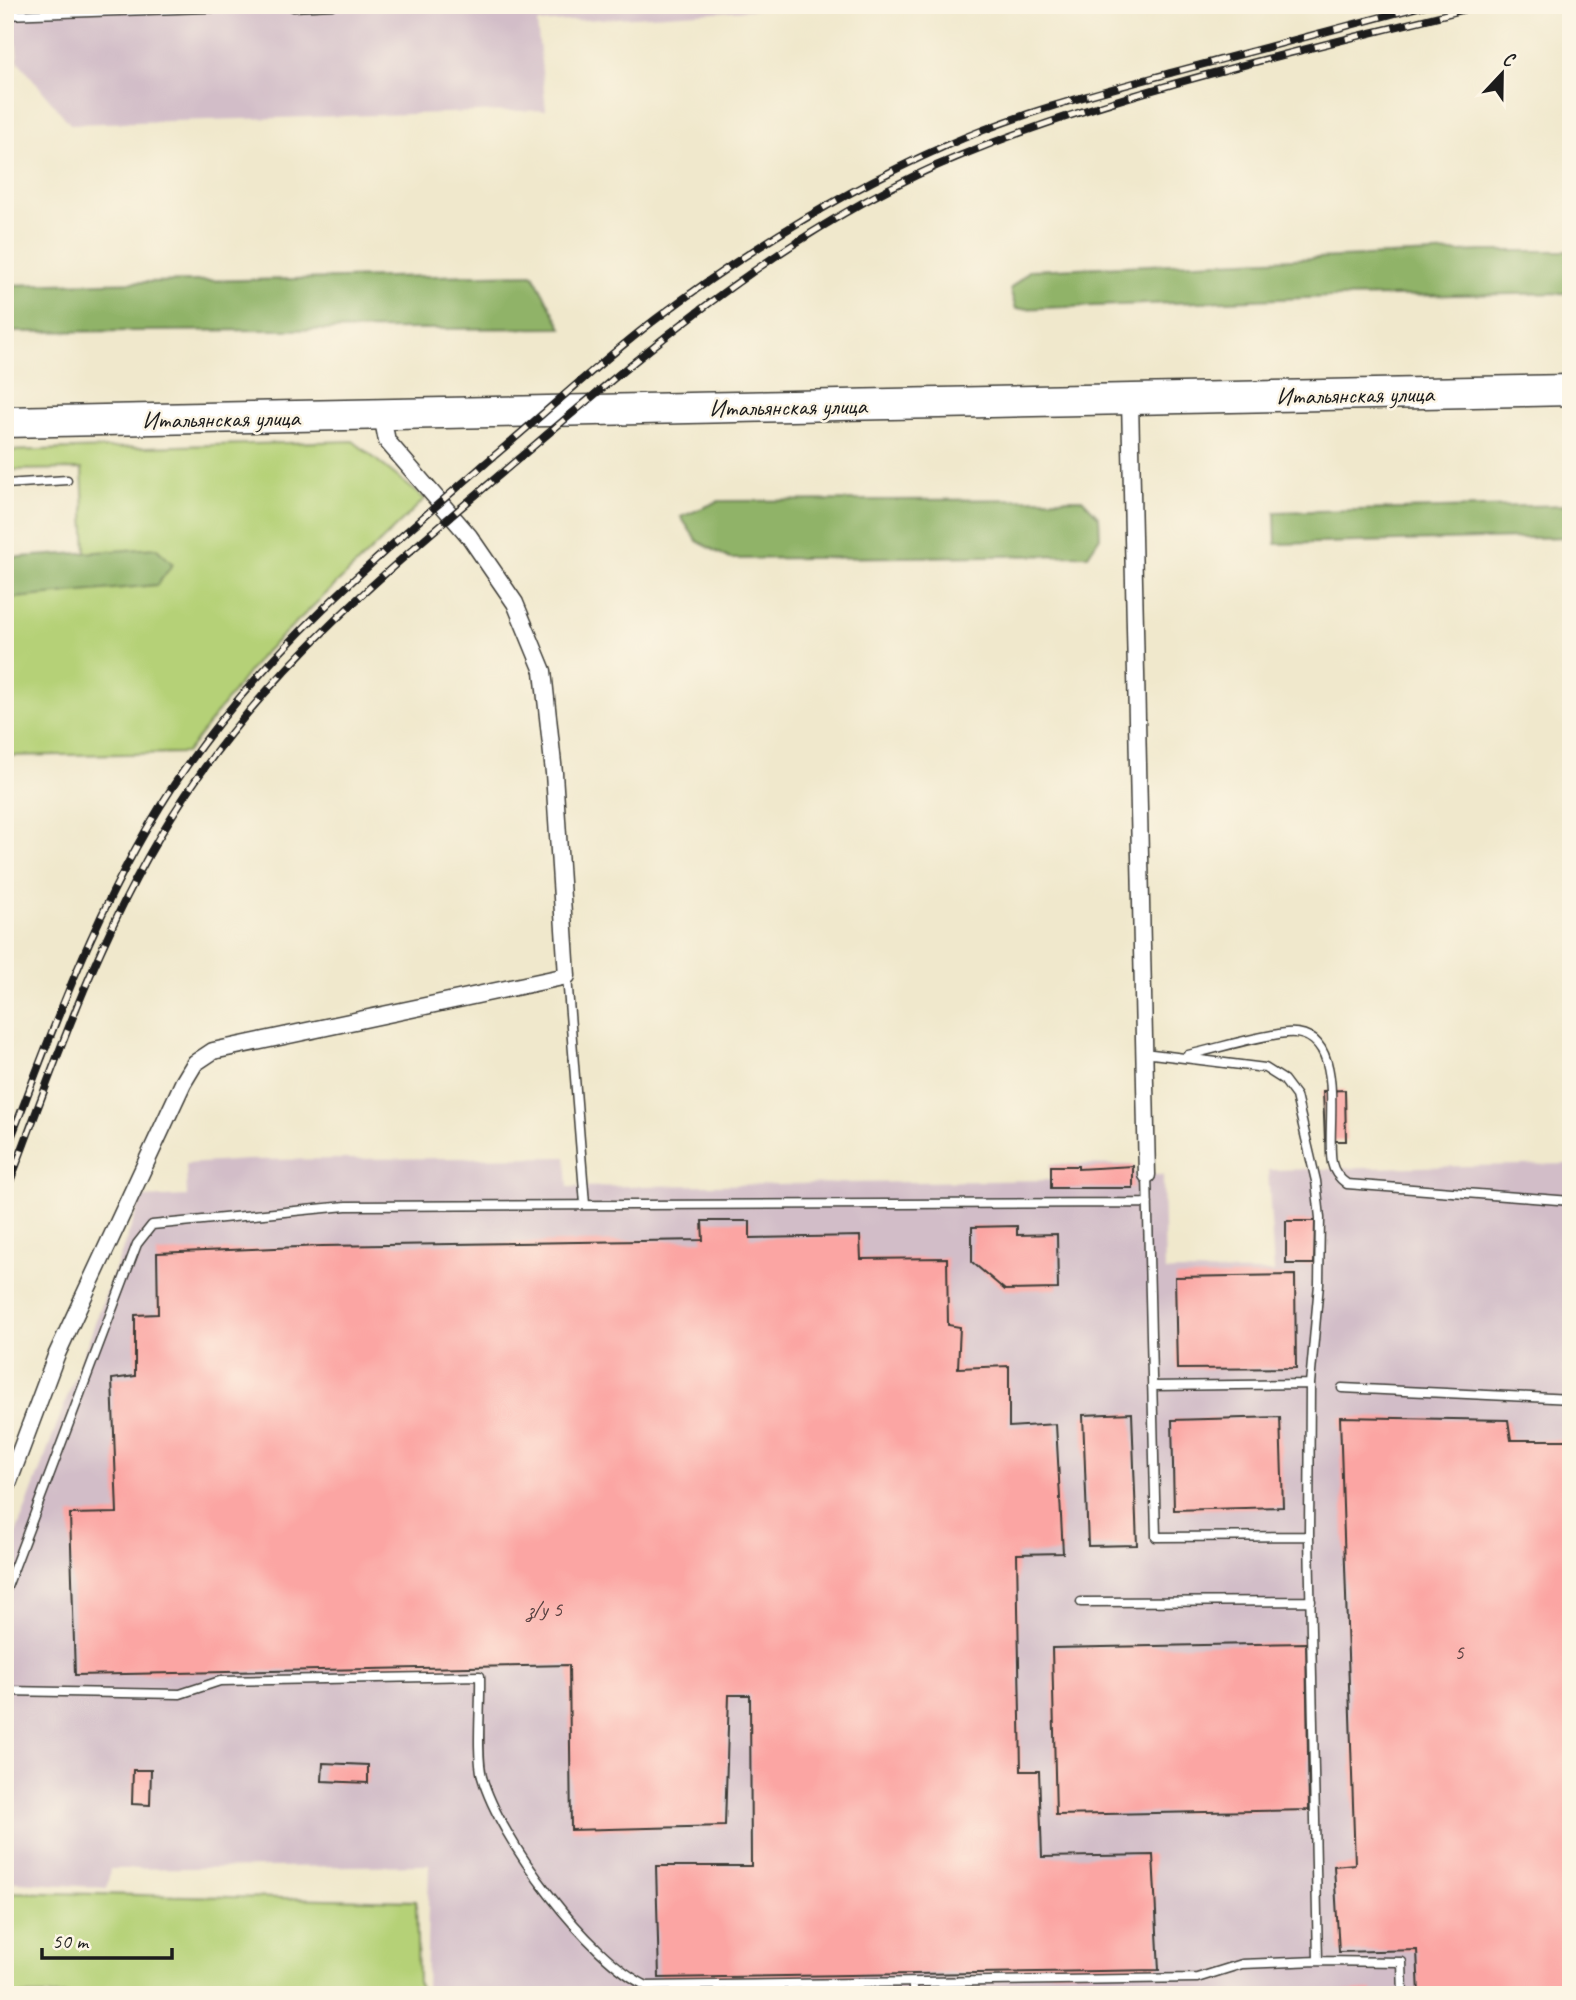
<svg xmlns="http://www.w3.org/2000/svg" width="1576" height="2000" viewBox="0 0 1576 2000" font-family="Caveat,sans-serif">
	<rect width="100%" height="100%" fill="#fcf5e5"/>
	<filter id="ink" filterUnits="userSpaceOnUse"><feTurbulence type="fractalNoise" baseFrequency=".0143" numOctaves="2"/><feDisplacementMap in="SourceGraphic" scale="14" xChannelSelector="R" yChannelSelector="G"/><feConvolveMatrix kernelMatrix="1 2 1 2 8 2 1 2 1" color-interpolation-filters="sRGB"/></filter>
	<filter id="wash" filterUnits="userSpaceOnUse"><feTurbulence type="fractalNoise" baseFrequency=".00686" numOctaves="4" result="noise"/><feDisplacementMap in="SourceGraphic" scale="28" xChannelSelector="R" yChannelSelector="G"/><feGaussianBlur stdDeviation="1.57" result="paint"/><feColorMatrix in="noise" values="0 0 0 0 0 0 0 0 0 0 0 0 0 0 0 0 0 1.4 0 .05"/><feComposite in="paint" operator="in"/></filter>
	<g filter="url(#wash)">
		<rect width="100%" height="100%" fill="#f0e8cc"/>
		<path fill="#d2bdc8" d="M13,5h815l-291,18 9,87 -476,14 -52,-63z
			M1571,1144v851h-1132l-13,-8 3,-122 -319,4 -3,19 -102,-7v-318l137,-365 45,-2 -1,-32 61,-4 319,-3 2,30 482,-7v-16l84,1 1,10h28l2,96 109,1 -6,-102 300,-6z"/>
		<path fill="#b5d177" stroke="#68764a" stroke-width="2" d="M353,441l72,58 -164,157 -75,97 -181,3v-197l81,-6 -4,-84 -77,1v-19z
			M5,1892l411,9 2,81 8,13h-421z"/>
		<path fill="#90b368" stroke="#566842" stroke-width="2" d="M1483,251h88v42l-239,4 -316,12 -6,-20 20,-19z
			M533,274l29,54 -557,4v-47z
			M1082,499l17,18 1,20 -12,18 -358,4 -33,-18 -16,-24 38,-16z
			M1571,505v32l-295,7 -1,-32z
			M156,548l17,16 -16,21 -152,14v-41z"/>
		<g id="blocks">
			<path fill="#fba5a3" d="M5,511h3l4,43h-7z
				M1345,1090l1,51h-21l-2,-50z
				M1051,1166h27v3l55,-3v22h-82z
				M702,1221h48v17l110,-2 1,23 86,-1 1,67 12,2 -2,41 51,-2v61l47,-3 7,129 -46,1 4,217h18l3,86 111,-2 6,115 -500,8 -3,-112h95l-1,-171h-21l-4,131 -154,4 -2,-165 -494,10 -5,-161 47,-1 -5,-134 23,-3v-61l23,-1 -1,-61 165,-7 381,-6z
				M1286,1221h29l-1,43h-28z
				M1017,1226v9l40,-1 1,55 -53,1 -33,-28v-35z
				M1295,1275l1,93 -119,1 -2,-92z
				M1132,1413l5,132 -49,1 -5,-131z
				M1280,1417l3,90 -109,3 -2,-90z
				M1340,1417l168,3 3,20h60v555h-152l-2,-45 -78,2 -5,-86 21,-2z
				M1306,1643l3,167 -253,5 -4,-167z
				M323,1763l45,2v18l-46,-2z
				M133,1770h18l-1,35 -18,-1z
				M1372,1990v5h-62v-2z"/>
		</g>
	</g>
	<g filter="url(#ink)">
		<use href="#blocks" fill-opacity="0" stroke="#3c3b36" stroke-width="2"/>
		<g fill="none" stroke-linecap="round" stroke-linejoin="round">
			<g stroke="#3c3b36" stroke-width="11">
				<path id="lane" d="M293,7l39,-2
					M5,15l288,-10
					M5,484l62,-4
					M567,976l18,228
					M1144,1053l121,15 19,12 12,16 20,85 4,37 -1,66 -9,100 -1,152
					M1188,1055c32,-7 67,-19 99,-22 63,-5 38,96 45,130 2,10 8,16 15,21l224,17
					M1147,1175l9,362 153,-1 9,425 84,1 1,33
					M1152,1386l158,-2
					M1342,1388l229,11
					M5,1592l132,-348 15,-19 194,-19 802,-3
					M1081,1602l230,-1
					M5,1691l175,3 40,-13 260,-5c1,27 -4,77 2,101 18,63 106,181 165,209l550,-8 45,-14 76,-3
					M913,1984v11"/>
			</g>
			<g stroke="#3c3b36" stroke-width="19">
				<path id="street" d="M1130,400l17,775
					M5,1492l51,-136 127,-273 12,-20 18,-12 354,-75 -13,-203 -11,-102 -28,-68 -46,-67 -82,-95 -5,-25"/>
			</g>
			<g stroke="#3c3b36" stroke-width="33">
				<path id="highway" d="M5,422l1566,-32"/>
			</g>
			<use href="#lane" stroke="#fff" stroke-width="8"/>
			<use href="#street" stroke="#fff" stroke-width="16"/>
			<use href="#highway" stroke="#fff" stroke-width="30"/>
			<g stroke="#1c1c1c" stroke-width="8">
				<path id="rail" d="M5,1154c50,-131 98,-267 179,-384 82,-119 194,-214 303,-308 56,-47 111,-99 169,-143 90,-68 186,-127 289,-173 73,-33 152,-53 229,-74 84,-22 168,-45 252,-67
					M5,1195c54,-142 104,-293 193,-418 87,-124 205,-220 319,-317 137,-116 277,-237 445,-305 167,-68 346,-105 520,-150"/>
			</g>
			<use href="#rail" stroke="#fcf5e5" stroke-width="5" stroke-dasharray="16" stroke-linecap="butt"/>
		</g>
	</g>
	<g text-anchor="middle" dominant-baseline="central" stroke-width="5" stroke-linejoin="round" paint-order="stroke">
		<g font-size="21" fill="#543e3e">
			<text x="545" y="1609">з/у 5</text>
			<text x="1459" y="1652">5</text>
		</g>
		<g font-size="24" fill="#1c1c1c" stroke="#fcf5e5">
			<text transform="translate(1355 395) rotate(-1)">Итальянская улица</text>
			<text transform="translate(788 407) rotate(-1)">Итальянская улица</text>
			<text transform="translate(221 419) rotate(-1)">Итальянская улица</text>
		</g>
	</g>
	<rect width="1576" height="2000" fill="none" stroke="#fcf5e5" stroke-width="28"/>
	<g transform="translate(1502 74) rotate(22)" stroke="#fcf5e5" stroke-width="5" paint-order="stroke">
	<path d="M0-5L12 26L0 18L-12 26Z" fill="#1c1c1c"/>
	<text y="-10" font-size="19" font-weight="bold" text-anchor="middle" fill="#1c1c1c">С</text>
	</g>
	<path d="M42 1948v10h130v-10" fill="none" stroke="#1c1c1c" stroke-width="3.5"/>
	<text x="52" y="1948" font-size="21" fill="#1c1c1c" stroke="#fcf5e5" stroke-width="5" paint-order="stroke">50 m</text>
</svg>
